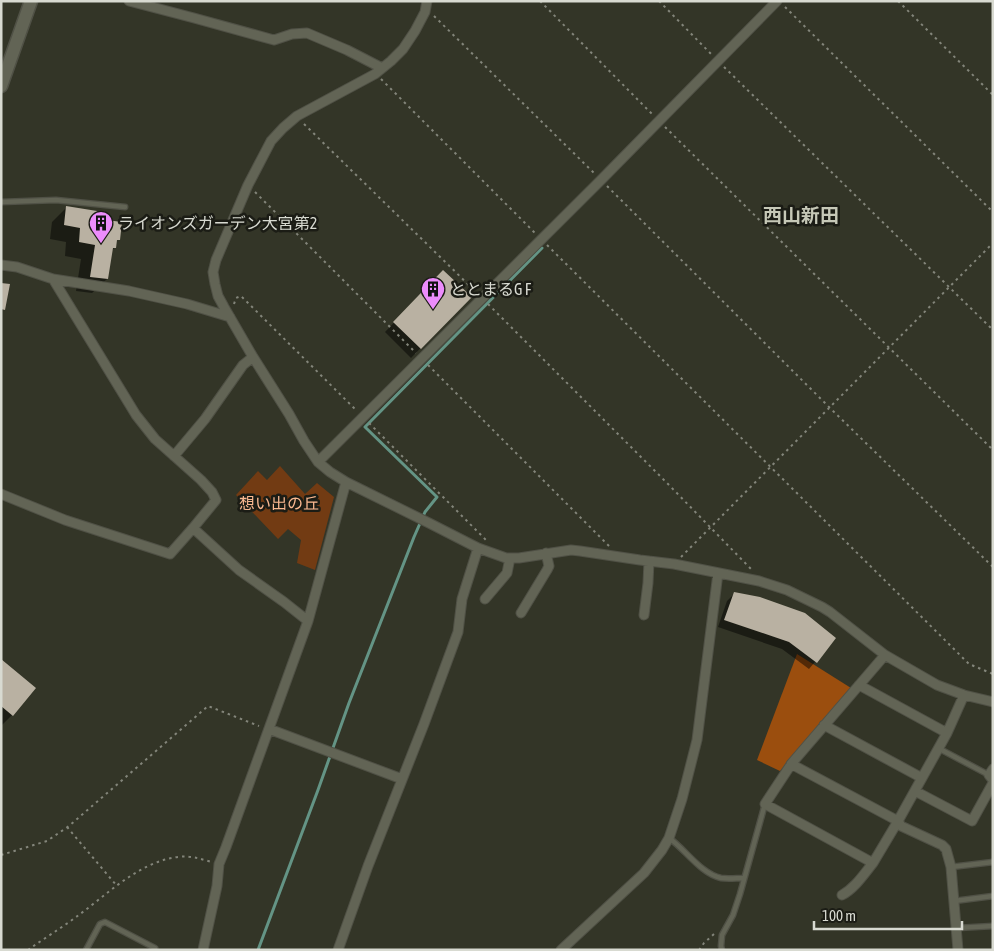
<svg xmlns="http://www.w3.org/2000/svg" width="994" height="951" viewBox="0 0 994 951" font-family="'Asap Condensed','Noto Sans JP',sans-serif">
	<rect width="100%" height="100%" fill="#333527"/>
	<path fill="#723b13" d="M280,466l25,28 12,-11 17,14 -19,73 -18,-7 4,-23 -13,-11 -10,10 -42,-44 22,-24 9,9z"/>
	<path fill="#9b4e0e" d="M797,654l54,34 -71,83 -23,-11z"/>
	<path fill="#0007" d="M66,208l29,7 10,6 13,18 -3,3 -1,6 -3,3 -4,28 -15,14 -16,-2 5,-32 -16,-3 1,-14 -16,-3 2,-17z
		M434,281l36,16 -59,61 -26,-26z
		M734,594l101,44 -26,31 -27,-20 -64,-22 9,-26z
		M1,661l11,54 -11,11z"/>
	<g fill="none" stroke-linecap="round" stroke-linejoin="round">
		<path stroke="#649485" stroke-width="3" d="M258,950l60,-160 31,-87 65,-166 11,-25 12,-15 -72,-70 177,-179"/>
	</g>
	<path fill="#b9b1a2" d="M66,206l31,5v3l10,1 -1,5 16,2 -2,18h-3l-1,8h-3l-5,31 -18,-2 5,-32 -16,-3 1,-14 -16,-3z
		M443,270l29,27 -51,52 -28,-27z
		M1,283l9,1 -5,26 -4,-1z
		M734,592l26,5 45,16 31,25 -19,25 -28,-21 -65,-22z
		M1,659l35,29 -23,28 -12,-10z"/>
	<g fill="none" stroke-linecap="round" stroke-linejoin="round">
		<g stroke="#505146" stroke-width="7">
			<path id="lane" d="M1,202l55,-2 69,7
				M938,748l51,27
				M669,838c16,11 32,36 52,40 7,1 16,0 23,0
				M951,867l42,-5
				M954,901l39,-5
				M957,928l36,-2
				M86,950l14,-26 5,-2 50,26
				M722,950l-1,-4 1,-11 11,-20 7,-21 25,-90"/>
		</g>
		<g stroke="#505146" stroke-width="11">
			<path id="street" d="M129,1l65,17 80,22 18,-6 15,-1 40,17 35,18
				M427,1l-2,11 -10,19 -12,18 -12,12 -16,13 -78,42 -14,12 -12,13 -23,44 -32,75 -3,12 2,12 3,12 6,11 29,50 36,57 15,27 14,21 12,10 16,10 83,41 49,25 28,10h13l52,-8 9,1 60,9 34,4 85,17 28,9 35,17 8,5 55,43 52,30 27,10 29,7
				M1,265l16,2 36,12 76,12 58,13 43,13
				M174,456l31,-37 38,-54 10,-8
				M318,462l283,-282 176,-179
				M1,494l64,26 105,34 23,-26 23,-28 -4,-8 -11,-12 -46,-41 -19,-24 -83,-136
				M193,528l46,42 45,32 24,19
				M485,599l22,-26 3,-15
				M521,613l26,-43 2,-4 -3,-13
				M644,615l4,-32 1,-22
				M885,655l-93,108 -27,41 108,59 25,-42 49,-88 17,-38
				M859,685l88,48
				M824,725l98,53
				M269,729l133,50
				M791,764l107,57 3,5 41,19 4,4 5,18 7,83
				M993,769l-4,6 4,5
				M915,791l57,30 21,-38
				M842,895c13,-7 22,-21 31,-32
				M203,950l14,-64 2,-22 7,-17 82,-226 38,-139
				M338,950l30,-84 56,-142 34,-92 4,-33 16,-51
				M561,950l83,-77 18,-23 7,-12 13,-39 15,-59 21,-167"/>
		</g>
		<g stroke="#505146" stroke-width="15">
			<path id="secondary" d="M1,86l30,-85"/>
		</g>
		<path stroke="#83857a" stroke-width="2" stroke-dasharray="2.5 4" stroke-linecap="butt" d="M540,1l113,114
			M659,1l53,54
			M898,1l95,94
			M785,7l208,205
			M434,16l161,158
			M724,67l269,263
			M381,79l154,154
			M304,124l172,168
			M665,127l328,323
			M607,186l222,221 164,160
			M255,192l161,161
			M547,245l422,419 24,10
			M234,304l2,-6 5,-2 116,115
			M488,304l180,180 84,86
			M428,365l181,181
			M369,423l119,119
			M681,557l312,-314
			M67,827l50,59
			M1,855l46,-14 22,-15 139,-120 51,20
			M28,950c15,-11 32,-21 48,-33 31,-22 62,-55 102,-60 12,-2 22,2 34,5
			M699,950l5,-7 10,-9"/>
		<use href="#lane" stroke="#626455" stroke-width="4.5"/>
		<use href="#street" stroke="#626455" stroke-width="9"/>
		<use href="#secondary" stroke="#626455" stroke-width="12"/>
	</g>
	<defs>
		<g id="building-pin" transform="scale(1.25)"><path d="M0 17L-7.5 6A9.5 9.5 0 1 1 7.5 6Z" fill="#ec8cfb" stroke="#1b1c15"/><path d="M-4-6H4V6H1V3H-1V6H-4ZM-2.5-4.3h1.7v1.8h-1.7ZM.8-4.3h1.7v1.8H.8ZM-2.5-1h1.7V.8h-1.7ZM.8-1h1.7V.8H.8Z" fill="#111"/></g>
	</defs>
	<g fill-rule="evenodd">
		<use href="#building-pin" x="101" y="223"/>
		<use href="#building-pin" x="433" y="289"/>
	</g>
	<g text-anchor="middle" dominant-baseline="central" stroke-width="5" stroke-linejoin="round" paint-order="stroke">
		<g font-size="16" fill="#d8dad1" stroke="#1b1c15" text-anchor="start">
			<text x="118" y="223">ライオンズガーデン大宮第2</text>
			<text x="450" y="289">ととまるG F</text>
		</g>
		<g font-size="16" fill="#fab991" stroke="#1b1c15">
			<text x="279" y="503">想い出の丘</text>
		</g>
		<g font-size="19" font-weight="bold" fill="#c6c8b7" stroke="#1b1c15">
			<text x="801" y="215">西山新田</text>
		</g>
	</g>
	<rect width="994" height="951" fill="none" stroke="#d8dad1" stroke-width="5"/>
	<path d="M814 921v8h148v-8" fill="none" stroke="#d8dad1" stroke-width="2.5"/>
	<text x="822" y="921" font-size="15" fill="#d8dad1" stroke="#1b1c15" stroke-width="4" paint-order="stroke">100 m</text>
</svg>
